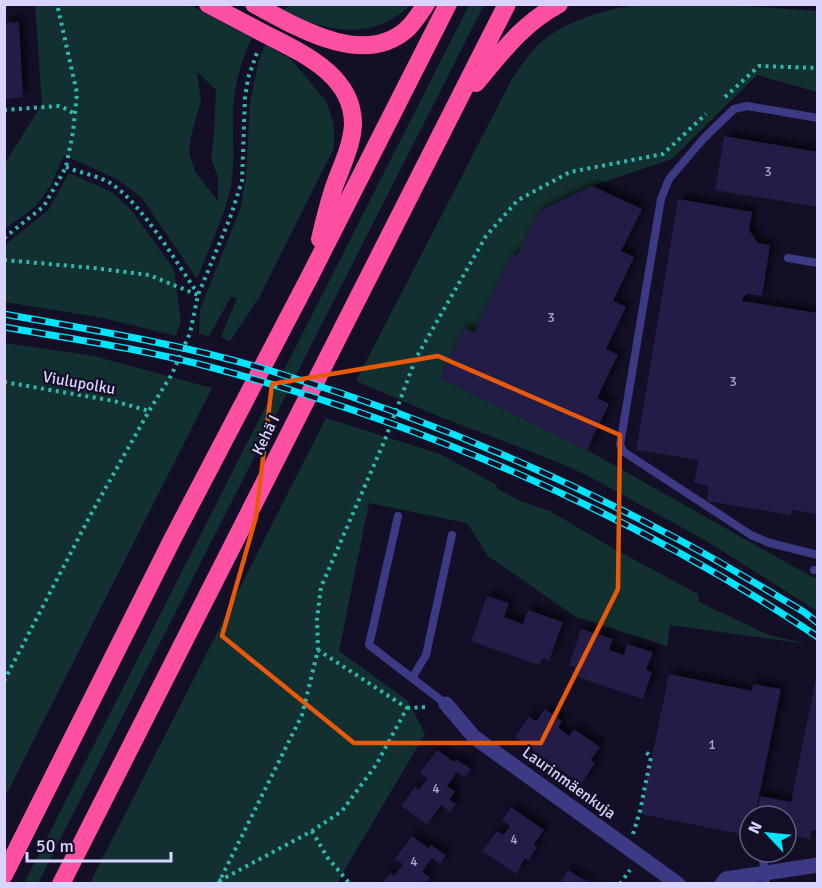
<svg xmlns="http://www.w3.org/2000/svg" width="822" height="888" viewBox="0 0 822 888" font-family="Signika,sans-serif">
	<defs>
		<filter id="shadow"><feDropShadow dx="5.5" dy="-5.5" stdDeviation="3" flood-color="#0009"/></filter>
	</defs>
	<rect width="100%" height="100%" fill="#130f26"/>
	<path fill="#12302f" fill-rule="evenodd" d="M646,4h67l104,7v81l-60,-17 -85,84 -80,27 -53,25 -22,45 -5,-1 -38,78 -10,-5 -24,50 147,72 225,127 5,1v33l-114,-72 -115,-63 -28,-13 -122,-47 -82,-35 157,-304c8,-10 16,-24 26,-33 28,-25 70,-36 107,-40z
		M35,5h155l62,33c-11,23 -17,45 -19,71 -1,23 2,46 -1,69 -3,30 -24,72 -35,101l-56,-82 -25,-18 -52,-24 -13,30 -15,21 -31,23v-66l37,-59zM197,72l19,18 -2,43 -3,26 7,18v24l-23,-29 -6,-20 2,-16 10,-35z
		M289,5h122c-40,37 -84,27 -128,6z
		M469,5h15l-446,878h-14z
		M265,44l26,15 35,42 8,23v24l-74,148 -30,45 -9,-4 16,-39 -6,-1 -22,39 -10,-2 1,-25 40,-100 6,-31 4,-76 8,-39z
		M69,173l43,19 20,19 42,58 7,52 -5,15 -73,-18 -98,-16v-57l43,-35z
		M5,343l89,13 118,32 -207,409z
		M326,418l114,36 55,30 4,6 24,12 27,9 59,35 89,48 1,8 70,33 39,9 -138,-19 -3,21 -91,-29 -88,-61 -21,-33 -98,-20 -30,148 69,50 17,33 -88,149h-247z"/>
	<path fill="#241b47" filter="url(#shadow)" d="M19,22l4,75 -18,2v-76z
		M724,136l94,16v55l-103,-17z
		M592,186l50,23 -21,42 13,6 -21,44 13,6 -20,42 12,6 -21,43 12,6 -22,46 -147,-72 24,-50 10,5 38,-79 5,2 22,-45z
		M678,199l74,13 -3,18 9,13 12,2 -8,51 -14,-2 -5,3 -1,4 76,12v201l-26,-4 -1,5 -84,-14 2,-15 -15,-3 4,-23 -62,-10z
		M487,596l22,7 -5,14 19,7 5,-14 35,12 -14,39 -7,-3 -3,7 -68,-24z
		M581,629l32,10 -4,11 15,5 3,-11 26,8 -7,18 6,2 -9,27 -71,-24 3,-8 -6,-2z
		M669,674l83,17 1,-7 28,5 -26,127h-5v20l-110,-22z
		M816,678l2,153 -6,-1 -2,9 -24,-5v-18h-30l4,-20 31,6z
		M545,709l17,12 -4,6 11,9 5,-7 26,18 -9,13 4,3 -14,21 -66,-47 14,-21 7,5z
		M437,750l17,12 2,-3 15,10 -6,8 -8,-5 -10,14 8,5 -6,9 7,4 -6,8 -9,-7 -14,19 -26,-18 14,-19 4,3 9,-12 -8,-5z
		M511,807l33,23 -10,14 3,3 -9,14 -3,-3 -9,16 -34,-23 15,-20 6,4 7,-9 -8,-6z
		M412,836l17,12 2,-3 15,10 -6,9 -8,-6 -10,14 8,5 -5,7h-43l8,-11 4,3 9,-12 -8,-5z
		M568,870l23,14h-31z"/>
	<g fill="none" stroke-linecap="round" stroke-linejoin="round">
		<path stroke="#2fb8b0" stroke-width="4" stroke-dasharray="3 4.5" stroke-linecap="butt" d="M725,97l34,-31 59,2
			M4,110l55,-4 10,4 5,4
			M66,167c14,6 35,9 47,18 30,21 64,78 85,109
			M4,238l40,-32 22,-39 7,-35 4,-39 -20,-89
			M4,260l90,8 55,7 49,20
			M4,382l110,19 35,10
			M4,681l87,-167 58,-103 23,-37 18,-41 8,-38 32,-77 12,-37 3,-83 3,-20 10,-28
			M407,708l20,-1
			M312,831l15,26 23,27
			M633,834l7,-23 11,-54 -5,-5
			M219,881l93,-50 30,-20 34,-46 31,-57 -89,-58
			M218,884l84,-169 16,-65 -1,-31 4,-32 63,-145 32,-84 70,-122 32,-36 52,-28 93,-18 43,-40
			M620,884l10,-14"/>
		<path stroke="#3d3a85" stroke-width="8" d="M818,118l-71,-12 -13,3 -30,29 -35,41 -8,20 -41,246 4,7 127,83 19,8 48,12
			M788,258l30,5
			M398,516l-29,129 77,59
			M814,570h4
			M412,678l14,-23 26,-120
			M762,852l4,32"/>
		<path stroke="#3d3a85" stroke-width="15" d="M446,704l28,33 204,147
			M722,884l4,-5 92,-14"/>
		<path stroke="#ff4fa3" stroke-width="18" d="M208,4c19,10 38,20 57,30 37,19 88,41 88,90 -1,23 -13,45 -20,66 -5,16 -9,32 -13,49
			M254,4c41,22 108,64 152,26 8,-7 14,-17 20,-26
			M476,83c26,-31 46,-59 83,-79
			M4,875l169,-337 136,-260 139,-274
			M61,884l446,-880"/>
		<g stroke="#00e5ff" stroke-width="7">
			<path id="rail" d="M4,314c94,17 189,32 280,61 132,40 260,93 382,158 47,24 92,52 138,79l14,11
				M4,327c69,12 138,22 206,40 214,57 423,146 608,270"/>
		</g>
		<use href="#rail" stroke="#130f26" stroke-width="4.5" stroke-dasharray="14" stroke-linecap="butt"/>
	</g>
	<path fill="none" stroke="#e8590c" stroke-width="4.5" stroke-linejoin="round" d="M438,356l182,79 -2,154 -77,154h-187l-132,-107 34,-119 16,-133z"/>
	<g text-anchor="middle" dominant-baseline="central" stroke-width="4.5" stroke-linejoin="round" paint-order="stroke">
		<g font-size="14" fill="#aca6d1">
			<text x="768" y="171">3</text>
			<text x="551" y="317">3</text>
			<text x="733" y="381">3</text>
			<text x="712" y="744">1</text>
			<text x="436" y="788">4</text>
			<text x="514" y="839">4</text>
			<text x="414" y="861">4</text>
		</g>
		<g font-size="16" fill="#d9d4ff" stroke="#130f26">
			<text transform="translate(79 383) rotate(10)">Viulupolku</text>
			<text transform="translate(266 435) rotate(-64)">Kehä I</text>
			<text transform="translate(569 783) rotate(36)">Laurinmäenkuja</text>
		</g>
	</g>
	<rect width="822" height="888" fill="none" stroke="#d9d4ff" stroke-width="12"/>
	<g transform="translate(768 834) rotate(296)"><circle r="28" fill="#130f26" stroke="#625e7d" stroke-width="1.5"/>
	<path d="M0-4.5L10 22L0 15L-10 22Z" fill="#00e5ff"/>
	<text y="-9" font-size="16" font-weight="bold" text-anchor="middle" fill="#d9d4ff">N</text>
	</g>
	<path d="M27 852v9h144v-9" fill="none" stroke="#d9d4ff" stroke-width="3"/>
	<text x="36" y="852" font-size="18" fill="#d9d4ff" stroke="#130f26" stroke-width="4.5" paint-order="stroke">50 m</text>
</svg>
